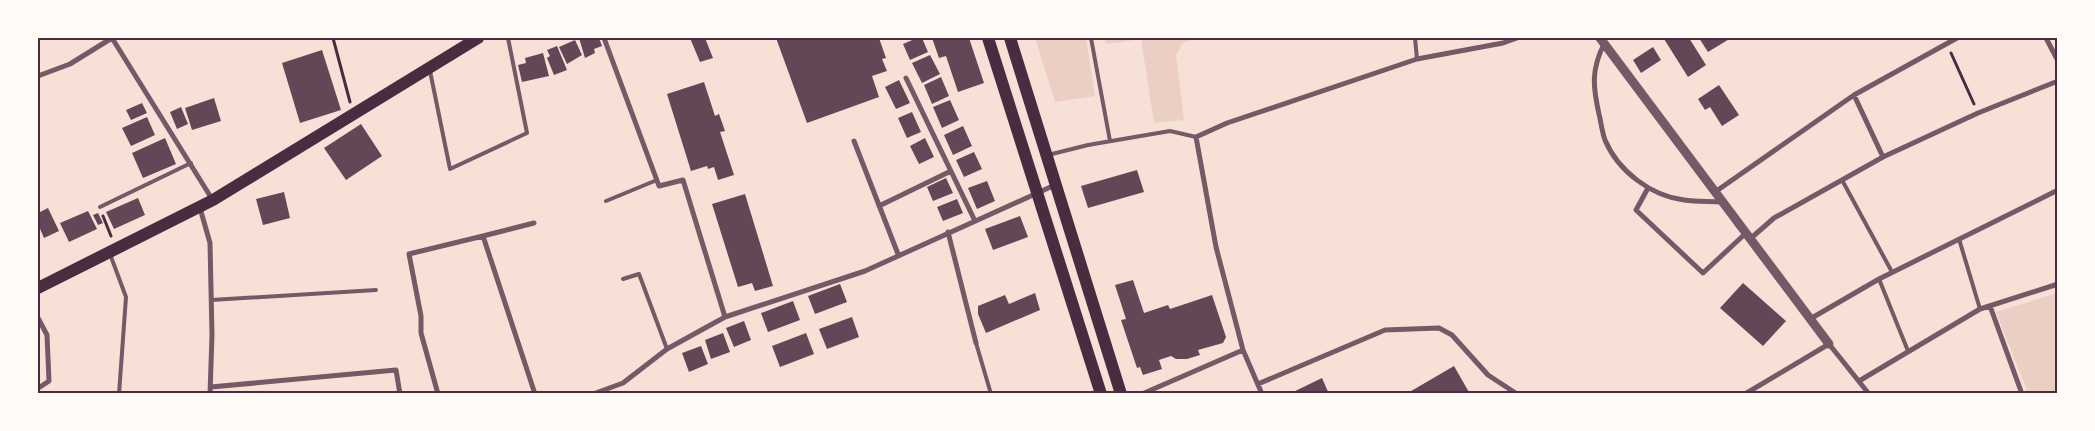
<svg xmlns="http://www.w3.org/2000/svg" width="2095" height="431" viewBox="0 0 2095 431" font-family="'Nunito Sans',sans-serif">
	<rect width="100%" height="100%" fill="#f7e1d7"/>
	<path fill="#ebcfc5" d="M1035,38h51l9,58 -40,6z
		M1103,38h93l-14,6 -6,11 8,65 -30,3 -13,-84 -34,5z
		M2057,293v100h-29l-32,-81z"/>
	<path fill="#644757" d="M579,38h20l3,8 -8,3 1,4 -10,5z
		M690,38h15l8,20 -13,4z
		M776,38h103l7,20 -4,1 5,12 -15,5 7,21 -72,26z
		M917,38h5l6,14 -18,8 -7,-16z
		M932,38h37l15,45 -26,9 -12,-36 -7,2z
		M1666,38h23l17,27 -18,12 -24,-38z
		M1699,38h32l-23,14z
		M575,40l7,15 -15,9 -8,-17z
		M557,46l10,24 -13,5 -7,-17 3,-2 -3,-6z
		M1653,47l8,13 -20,13 -8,-13z
		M322,50l19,60 -41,13 -18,-60z
		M543,53l6,23 -27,6 -4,-17 8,-2 -1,-5z
		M930,55l10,19 -18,9 -10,-20z
		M941,77l8,19 -17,8 -8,-19z
		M899,80l11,23 -14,6 -11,-22z
		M704,82l11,34 4,-2 6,17 -5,1 14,43 -16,5 -4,-13 -6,2 -1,-3 -16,5 -24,-77z
		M1719,85l20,30 -17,11 -12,-19 -5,3 -7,-11z
		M214,98l7,23 -29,9 -7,-22z
		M950,100l9,20 -17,8 -9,-21z
		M142,103l5,10 -16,7 -5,-10z
		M181,107l7,17 -11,5 -7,-17z
		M912,112l9,20 -14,6 -9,-20z
		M147,117l8,18 -24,11 -9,-18z
		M361,124l21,32 -36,24 -22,-32z
		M963,126l9,20 -19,9 -9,-20z
		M165,138l11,26 -33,14 -11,-25z
		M925,138l9,19 -15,7 -9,-18z
		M974,152l8,17 -18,8 -8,-17z
		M1137,170l7,22 -56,16 -7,-22z
		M946,178l7,15 -20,8 -6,-14z
		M987,181l8,20 -18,8 -9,-21z
		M284,192l6,26 -27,7 -7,-26z
		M745,194l28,92 -18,5 -3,-8 -14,4 -26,-83z
		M138,198l7,17 -31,14 -8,-17z
		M957,199l6,14 -20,8 -6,-14z
		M48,208l11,23 -15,7 -6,-14v-11z
		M88,211l9,18 -28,13 -9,-19z
		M98,213l5,10 -5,2 -5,-10z
		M1020,216l8,21 -35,13 -8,-21z
		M1133,280l11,33 24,-8 2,4 42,-14 14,42 -3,6 -25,7 2,5 -13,4h-11l-5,-3 -12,4 3,9 -19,6 -3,-8 -3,1 -16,-48 5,-1 -11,-34z
		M1743,283l43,38 -23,25 -43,-38z
		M840,284l7,18 -32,12 -7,-18z
		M1035,293l5,17 -54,23 -8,-19v-8l27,-11 4,9z
		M793,301l7,19 -32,12 -7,-19z
		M852,317l7,20 -32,12 -8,-20z
		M744,321l7,19 -17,7 -8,-19z
		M723,333l7,19 -19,7 -6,-19z
		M806,333l8,21 -34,13 -8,-21z
		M701,346l7,18 -19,8 -7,-19z
		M1454,366l16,28h-64z
		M1322,378l7,16h-40z"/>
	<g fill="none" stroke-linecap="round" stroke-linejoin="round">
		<path stroke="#4a2c40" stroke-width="3" d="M333,38l17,64
			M1951,53l23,51
			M103,216l8,20"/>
		<path stroke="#755966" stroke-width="4" d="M1091,38l19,103
			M1415,38l2,21
			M430,71l20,98 77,-36 -19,-95
			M1048,155l40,-10 82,-14 26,6
			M1842,180l50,92
			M606,201l51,-21
			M100,207l91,-44
			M1959,239l21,70
			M110,254l16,43 -7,97
			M623,279l16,-5 28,75
			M1879,279l29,72
			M211,300l165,-10
			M976,343l15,51"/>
		<path stroke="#755966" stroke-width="5" d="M112,38l100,161
			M604,38l55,148 24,-6 42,137
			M2046,38l12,23
			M1604,44c-13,26 -11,43 -5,70 2,8 3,18 6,26 13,31 46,56 79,60 13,2 26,1 38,2
			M38,76l32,-12 42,-26
			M906,78l69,143
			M854,141l44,113
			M1883,157l95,-44 80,-32
			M1648,188l-12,22 67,63 43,-40
			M1715,192l139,-97 103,-57
			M879,206l72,-35
			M200,208l10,35 2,92 -2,59
			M948,232l28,111
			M483,236l51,-13
			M1750,239l24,-21 109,-61 -29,-62
			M1990,306l32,88
			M38,318l9,17 2,46 -9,6
			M1810,319l69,-40 179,-89
			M1859,381l121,-72 78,-25
			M1258,384l127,-54 54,-2 13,7 36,40 29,19
			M211,387l185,-17 4,24
			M438,394l-17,-61v-17l-12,-62 74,-18 52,158
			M593,394l30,-11 44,-34 58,-32 140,-46 190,-86
			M1142,394l101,-44
			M1262,394l-19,-44 -27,-103 -20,-110 31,-14 190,-64 86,-16 14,-5
			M1745,394l84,-50 40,50"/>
		<path stroke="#755966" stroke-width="9" d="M1600,38l229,306"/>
		<path stroke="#4a2c40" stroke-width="12" d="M988,38l113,356
			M1010,38l111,356
			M38,288l175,-88 265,-162"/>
	</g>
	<rect width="2095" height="431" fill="none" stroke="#fffaf5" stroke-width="78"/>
	<rect x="39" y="39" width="2017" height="353" fill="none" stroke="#4a2c40" stroke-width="2"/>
</svg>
